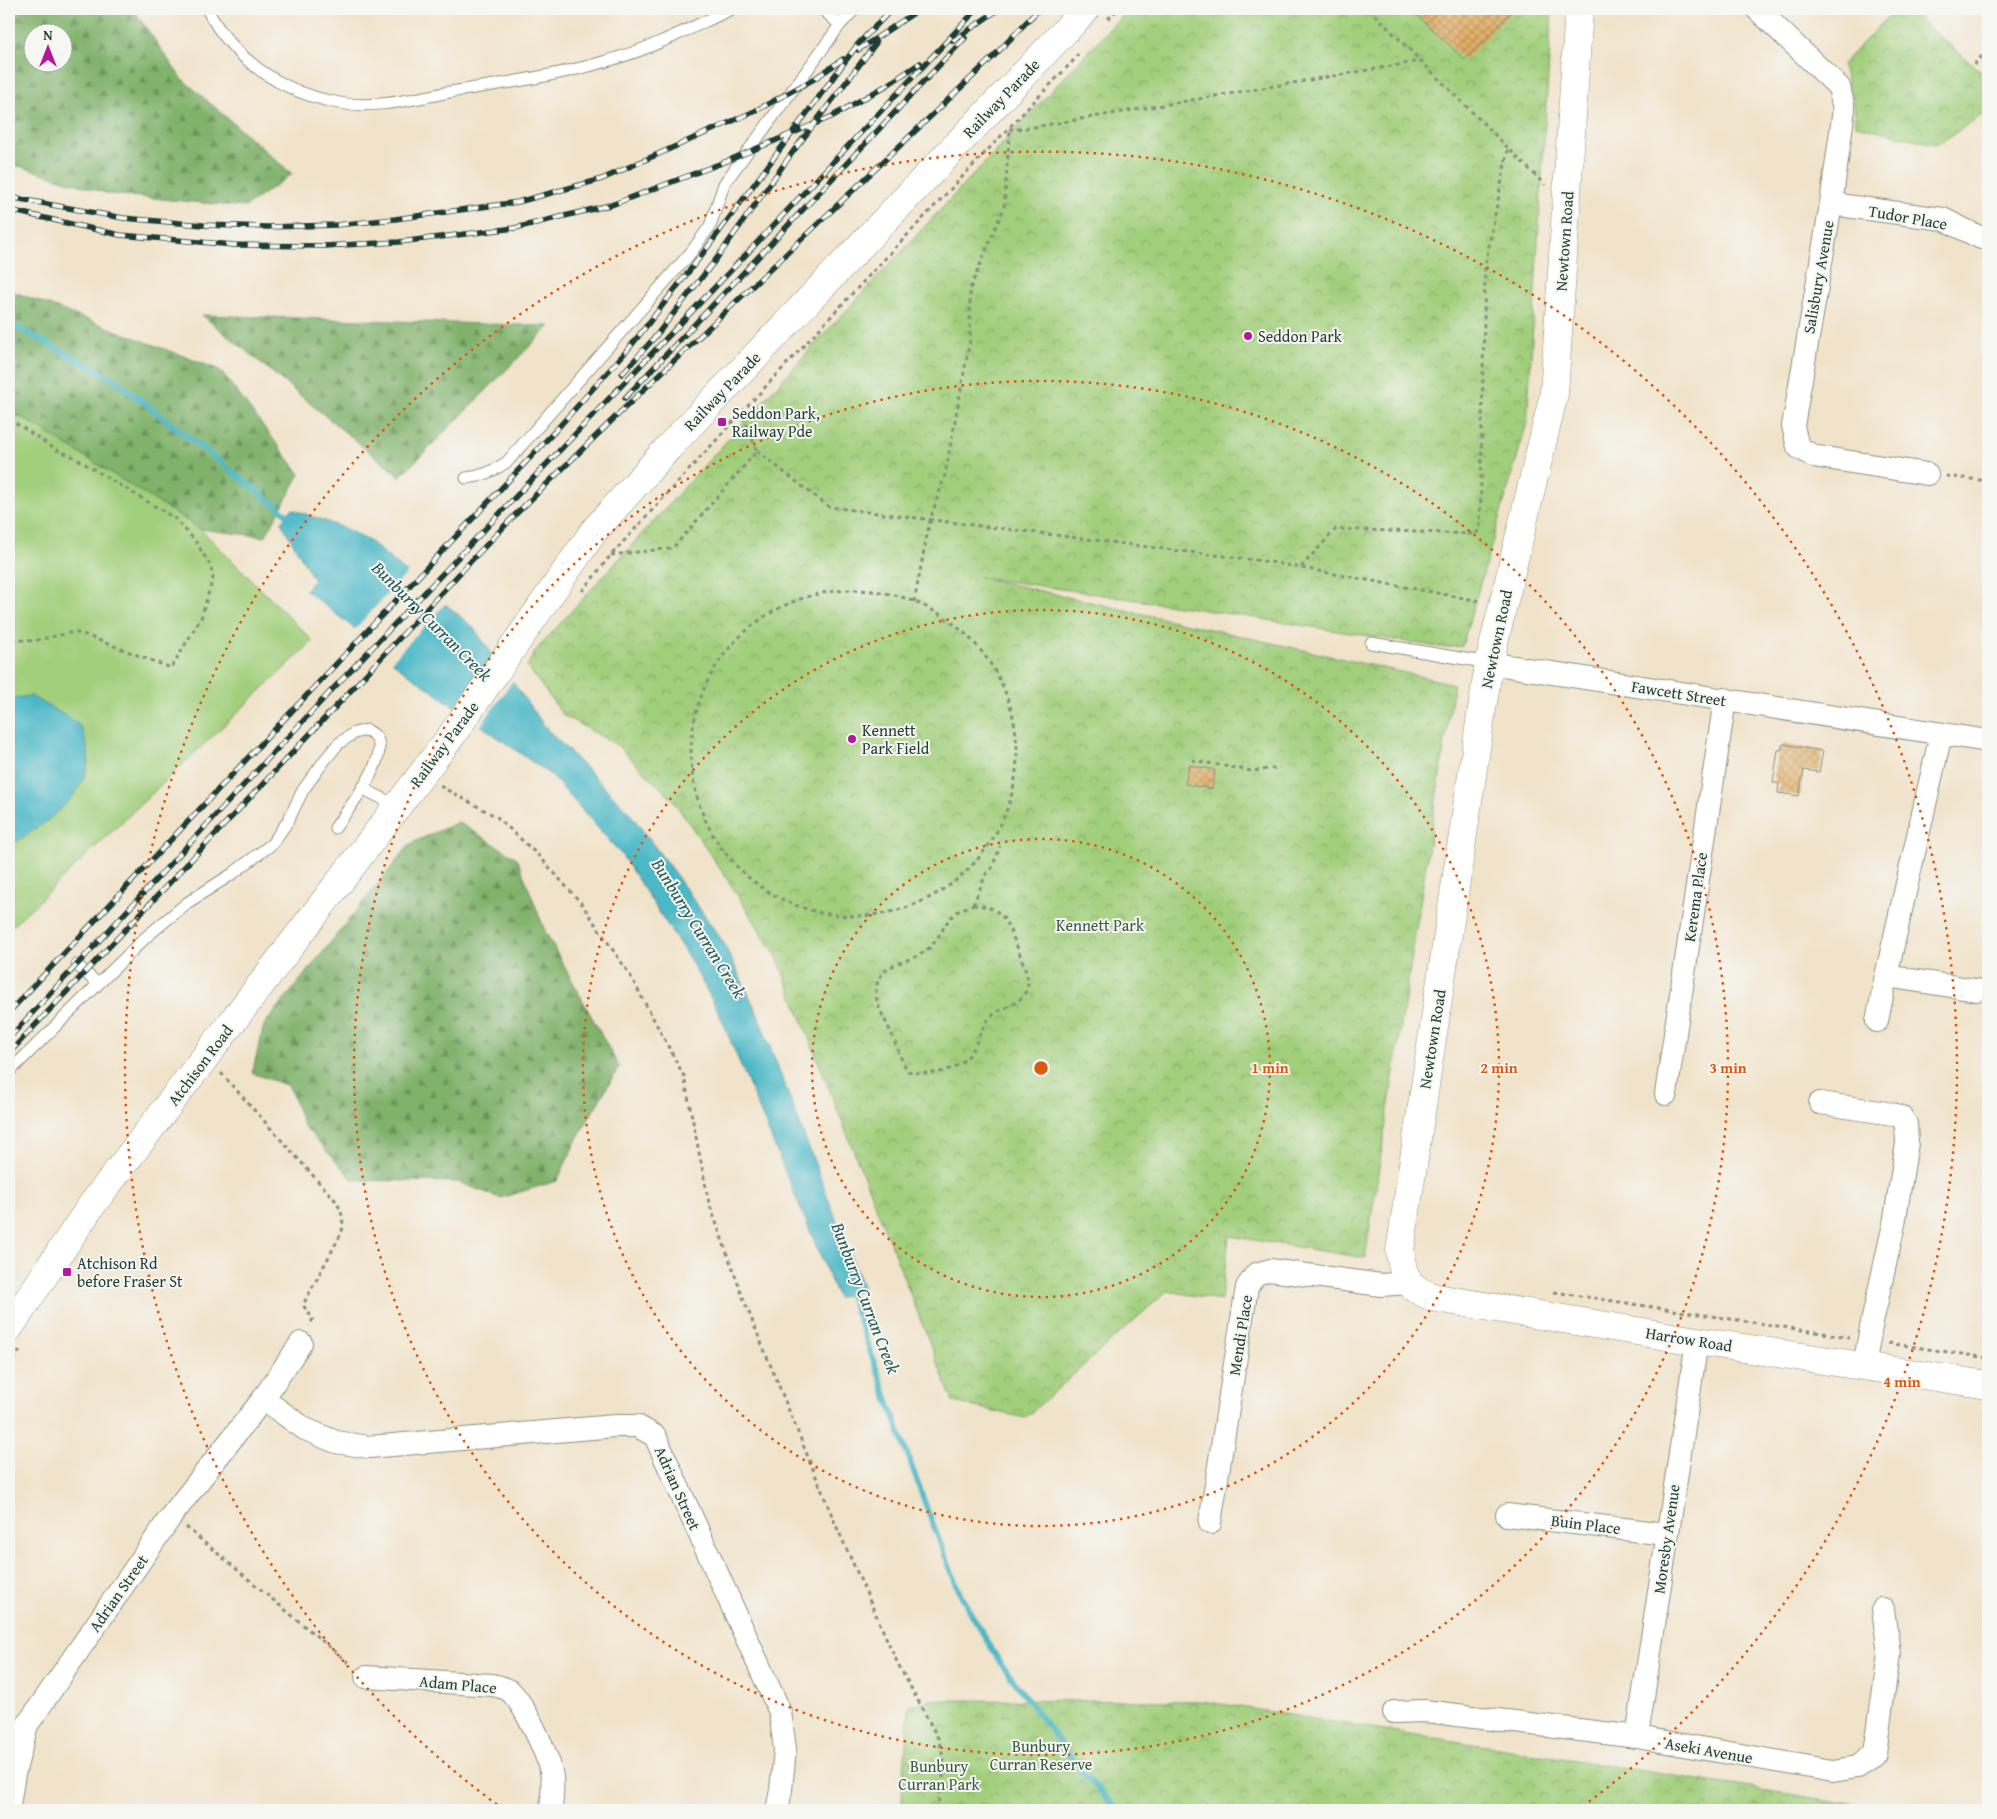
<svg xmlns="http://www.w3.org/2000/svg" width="1997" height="1819" viewBox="0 0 1997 1819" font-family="'Gentium Book Plus',serif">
	<defs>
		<pattern id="forest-firs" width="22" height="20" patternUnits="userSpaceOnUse" patternTransform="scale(1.25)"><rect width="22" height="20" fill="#81b26c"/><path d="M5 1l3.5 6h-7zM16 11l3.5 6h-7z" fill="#69925a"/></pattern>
		<pattern id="park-crowns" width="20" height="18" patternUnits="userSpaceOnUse" patternTransform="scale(1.25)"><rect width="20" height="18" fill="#a2cf7c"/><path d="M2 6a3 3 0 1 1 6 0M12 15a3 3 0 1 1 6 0" fill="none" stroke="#83a966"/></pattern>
		<pattern id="building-cross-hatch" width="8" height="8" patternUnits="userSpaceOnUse" patternTransform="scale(1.25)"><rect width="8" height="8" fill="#e3ae66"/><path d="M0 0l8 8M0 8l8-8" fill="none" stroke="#b78f55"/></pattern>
	</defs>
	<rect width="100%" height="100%" fill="#f6f6f2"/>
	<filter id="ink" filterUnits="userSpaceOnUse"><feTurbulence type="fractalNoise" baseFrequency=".02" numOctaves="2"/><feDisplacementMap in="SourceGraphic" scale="10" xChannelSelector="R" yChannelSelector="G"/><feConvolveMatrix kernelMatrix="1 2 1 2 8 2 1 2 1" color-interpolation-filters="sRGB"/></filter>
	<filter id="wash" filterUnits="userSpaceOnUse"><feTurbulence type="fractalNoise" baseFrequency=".0096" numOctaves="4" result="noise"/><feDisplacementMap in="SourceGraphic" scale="20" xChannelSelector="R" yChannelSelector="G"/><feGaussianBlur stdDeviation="1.12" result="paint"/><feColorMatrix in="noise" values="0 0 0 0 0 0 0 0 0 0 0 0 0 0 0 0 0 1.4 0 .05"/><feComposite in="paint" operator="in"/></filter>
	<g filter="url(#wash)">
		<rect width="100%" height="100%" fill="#f1e3ca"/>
		<path fill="#a2cf7c" stroke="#608658" d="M9,391l166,113 138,137 -304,288z"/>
		<path fill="url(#forest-firs)" stroke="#507850" fill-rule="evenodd" d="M9,9h124l48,69 111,96 -47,33 -136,-13 -100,-31zM32,32h30v30h-30z
			M9,290l211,80 80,104 -35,63 -65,-8 -175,-110 -16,-7z
			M202,315l348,11 -150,151z
			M458,822l59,36 28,73 74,136 -41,70 -21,44 -57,17 -42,-16 -105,-2 -50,-55 -14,-39 -37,-13 12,-48 146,-181z"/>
		<path fill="url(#park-crowns)" stroke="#608658" d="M1128,9h424l-25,414 -65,223 -17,2 -253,-40 -213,-31 475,107 -89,574 -136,-22 -8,64 -54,-9 -142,127 -72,-16 -176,-445 -50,-78 -54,-79 -56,-55 -54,-30 -36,-49 10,-17 277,-304z
			M1896,9h11l81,68v34l-51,34 -81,-20 -2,-22 -12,-39z
			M930,1700l272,1 687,109h-988l8,-104z"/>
		<path fill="#4bb8c7" stroke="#357a7e" d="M292,509l52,19 25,13 104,86 73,101 83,84 47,63 47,67 33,68 107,279 -25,9 -120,-287 -29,-53 -68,-104 -69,-78 -152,-108 -41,-36 -54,-42 9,-10 -33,-58z
			M31,696c8,5 44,24 49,30 2,3 4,10 5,14 18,47 -42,86 -76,106v-147z"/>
		<path fill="#f1e3ca" d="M409,571l38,31 -57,61 -37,-32z
			M496,654l18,25 -35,49 -24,-17z"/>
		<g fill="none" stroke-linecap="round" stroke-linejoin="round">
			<path stroke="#4bb8c7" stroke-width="5.5" d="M9,323l106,57 178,139
				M847,1287l82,227 32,82 38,65 82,110 37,39"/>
		</g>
		<g id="blocks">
			<path fill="url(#building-cross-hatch)" d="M1411,9h103l-49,51z
				M1783,744l40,7 -4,21 -15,-2 -5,26 -21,-3 1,-10h-6l5,-33h3z
				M1189,765l26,5 -3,19 -27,-5z"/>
		</g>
	</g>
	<g filter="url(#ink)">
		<use href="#blocks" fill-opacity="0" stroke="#88907f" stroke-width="1"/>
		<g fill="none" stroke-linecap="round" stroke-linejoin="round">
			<g stroke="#88907f" stroke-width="13">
				<path id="service" d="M207,9c25,49 73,82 127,93 38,8 79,-3 116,-10 56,-9 113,-17 167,-34 40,-12 77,-32 115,-49
					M822,9l18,16
					M466,478c15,-1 28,-7 41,-16l185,-211 18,-25 14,-42 116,-159 15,-16
					M1371,643l118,20
					M362,788l35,18
					M77,965l21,19
					M9,1072l137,-135 41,-34 45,-29 40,-30 16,-23 15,-31 22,-30 13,-16 16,-11 13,-3c3,2 7,4 9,7 15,21 -29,73 -41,91"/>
			</g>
			<g stroke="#88907f" stroke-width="24">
				<path id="minor" d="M1757,9l82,78 5,22 -13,95 -38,222 5,21 15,9 114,18
					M1831,204l112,15 38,19
					M1489,663l499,78
					M1941,734l-55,242 90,14
					M1877,1021l9,-45
					M1666,1094l59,-395
					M1820,1103l73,11 8,3 5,7 1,19 -13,81 -23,103 -7,40
					M263,1399l42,30 31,13 33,5 246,-21h22l18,10 125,276 5,37 -4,41 -4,20
					M1507,1515l159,19
					M1210,1523l37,-236 9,-13 14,-4 111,15 29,-2
					M366,1677l126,8c5,1 14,3 18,6 15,14 36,60 41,80 3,13 1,27 0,39
					M1394,1712l30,-1 213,26 196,34 25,-4 17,-14 14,-99 -6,-45
					M1637,1737l60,-396
					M9,1805l5,-31 13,-49 145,-210 91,-116 38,-56"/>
			</g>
			<g stroke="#88907f" stroke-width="29">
				<path id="tertiary" d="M1579,9l-25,385 -65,269 -89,588c3,28 8,38 36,47l261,43 291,44
					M9,1328l82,-122 358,-467 145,-208 74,-83 418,-439"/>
			</g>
			<path stroke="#88907f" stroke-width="3" stroke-dasharray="4 4" stroke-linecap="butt" d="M1369,9l176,176
				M1108,19l10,-10
				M1974,65l14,-16
				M1009,129h13l399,-68
				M9,419l48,31 15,6 104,63 20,23 15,25 2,11 -12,40 -30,50 -91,-35h-11l-36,8 -24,-2
				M757,451l72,56 441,55 210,39
				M1946,476l42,5
				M611,555l62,-7 84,-97 -15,-38
				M1301,567l35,-38 139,5 5,-4 5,-264 23,-117
				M691 753a163 163 0 1 1 326 0a163 163 0 1 1-326 0Z
				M582,591c11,-12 20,-26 31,-38 151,-166 304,-330 460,-492l5,-7
				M914,602l16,-82 15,-45 25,-135v-51l34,-82 6,-79
				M1192,760l59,11 28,-3
				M440,786l57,31 43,40 41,46 49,72 54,101 25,127 36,100 90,220 62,139 41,76 5,18 1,15 -7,39
				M973,905c12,1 20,2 28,10 7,6 27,57 27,67 0,3 -2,8 -3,11 -5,11 -22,14 -31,21 -11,9 -14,21 -20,33 -11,24 -41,30 -66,24 -8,-12 -11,-25 -17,-38 -8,-19 -25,-41 -7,-61 12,-12 31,-11 44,-23 20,-19 14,-35 45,-44z
				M973,905l13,-31 6,-6 8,-22
				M221,1073l114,127c7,11 9,19 7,32l-39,73 10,14 -4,7
				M1554,1292l295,45
				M1888,1343l100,15
				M9,1367l13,-20
				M186,1527l164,137"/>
			<use href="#service" stroke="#fff" stroke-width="11"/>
			<use href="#minor" stroke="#fff" stroke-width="22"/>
			<use href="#tertiary" stroke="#fff" stroke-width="28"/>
			<g stroke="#1f3d34" stroke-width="5.5">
				<path id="rail" d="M953,41l46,-32
					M858,50l62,-41
					M9,197l114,21 80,7 65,2 68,-2 59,-6 123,-17 84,-23 153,-68 59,-32 29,-20
					M9,210l111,25 114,10 90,1 75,-4 116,-14 99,-24 113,-43 104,-44 58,-33 31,-21
					M622,374l33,-37 62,-79 75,-105 84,-110
					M625,398l340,-360
					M9,1012l547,-582 74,-83 77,-99 151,-204 34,-35
					M9,1038l320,-345 407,-428 241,-256
					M9,1053l333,-353 129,-139 45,-47 121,-118 356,-339 46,-48"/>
			</g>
			<use href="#rail" stroke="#f6f6f2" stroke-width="4" stroke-dasharray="11" stroke-linecap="butt"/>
		</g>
	</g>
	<g fill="none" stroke="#de580e" stroke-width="2.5" stroke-dasharray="2.5 5">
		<circle cx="1041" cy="1068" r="229"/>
		<circle cx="1041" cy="1068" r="458"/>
		<circle cx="1041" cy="1068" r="687"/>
		<path d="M503 1809A916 916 0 1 1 1579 1809"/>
	</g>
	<g fill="#b5179e" stroke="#f6f6f2" stroke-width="2">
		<circle cx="1248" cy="336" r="5"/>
		<rect x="717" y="417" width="10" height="10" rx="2.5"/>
		<circle cx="852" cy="739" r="5"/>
		<rect x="62" y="1267" width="10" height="10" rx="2.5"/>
	</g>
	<g text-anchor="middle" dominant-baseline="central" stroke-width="4" stroke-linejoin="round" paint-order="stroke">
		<g font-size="16" fill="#1f3d34" stroke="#f6f6f2">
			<text transform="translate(1001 98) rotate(-46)">Railway Parade</text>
			<text transform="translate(1908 217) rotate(10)">Tudor Place</text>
			<text transform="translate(1564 241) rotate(-86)">Newtown Road</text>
			<text transform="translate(1818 277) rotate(-80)">Salisbury Avenue</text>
			<text transform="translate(722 391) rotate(-46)">Railway Parade</text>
			<text transform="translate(1496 639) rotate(-78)">Newtown Road</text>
			<text transform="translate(1679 693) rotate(9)">Fawcett Street</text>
			<text transform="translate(444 744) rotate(-53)">Railway Parade</text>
			<text transform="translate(1695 897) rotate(-82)">Kerema Place</text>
			<text transform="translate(1432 1039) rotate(-81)">Newtown Road</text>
			<text transform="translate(200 1065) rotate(-53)">Atchison Road</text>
			<text transform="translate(1240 1335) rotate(-81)">Mendi Place</text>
			<text transform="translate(1689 1339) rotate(9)">Harrow Road</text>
			<text transform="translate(678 1488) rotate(66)">Adrian Street</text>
			<text transform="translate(1586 1524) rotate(7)">Buin Place</text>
			<text transform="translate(1666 1539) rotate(-82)">Moresby Avenue</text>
			<text transform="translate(118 1593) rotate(-55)">Adrian Street</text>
			<text transform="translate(458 1684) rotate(5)">Adam Place</text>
			<text transform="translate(1709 1750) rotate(10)">Aseki Avenue</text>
		</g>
		<g font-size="16" fill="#1f3d34" stroke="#f6f6f2" text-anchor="start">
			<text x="1258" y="336">Seddon Park</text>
			<text x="732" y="413">Seddon Park,<tspan x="732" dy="18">Railway Pde</tspan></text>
			<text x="862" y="730">Kennett<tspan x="862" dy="18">Park Field</tspan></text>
			<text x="77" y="1263">Atchison Rd<tspan x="77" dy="18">before Fraser St</tspan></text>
		</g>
		<g font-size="16" fill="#395a42" stroke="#f6f6f2">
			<text x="1100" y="925">Kennett Park</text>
			<text x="1041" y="1746">Bunbury<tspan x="1041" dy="18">Curran Reserve</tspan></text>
			<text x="939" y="1766">Bunbury<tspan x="939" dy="18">Curran Park</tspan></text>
		</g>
		<g font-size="18" font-style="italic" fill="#2a5c59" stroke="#f6f6f2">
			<text transform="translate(432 621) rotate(45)">Bunburry Curran Creek</text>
			<text transform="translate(699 928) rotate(58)">Bunburry Curran Creek</text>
			<text transform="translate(866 1298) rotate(69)">Bunburry Curran Creek</text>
		</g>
	</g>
	<circle cx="1041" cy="1068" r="8" fill="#de580e" stroke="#f6f6f2" stroke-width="2.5"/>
	<g font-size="15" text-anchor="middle" font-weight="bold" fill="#de580e" stroke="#f6f6f2" stroke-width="4" stroke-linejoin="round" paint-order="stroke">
		<text x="1270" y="1073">1 min</text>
		<text x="1499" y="1073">2 min</text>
		<text x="1728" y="1073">3 min</text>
		<text x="1902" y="1387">4 min</text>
	</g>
	<rect width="1997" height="1819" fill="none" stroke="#f6f6f2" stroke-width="30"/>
	<g transform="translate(48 48)"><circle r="24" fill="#f6f6f2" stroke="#a0aca6"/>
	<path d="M0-4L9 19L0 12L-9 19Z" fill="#b5179e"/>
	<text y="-8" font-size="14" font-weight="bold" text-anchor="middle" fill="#1f3d34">N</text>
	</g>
</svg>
